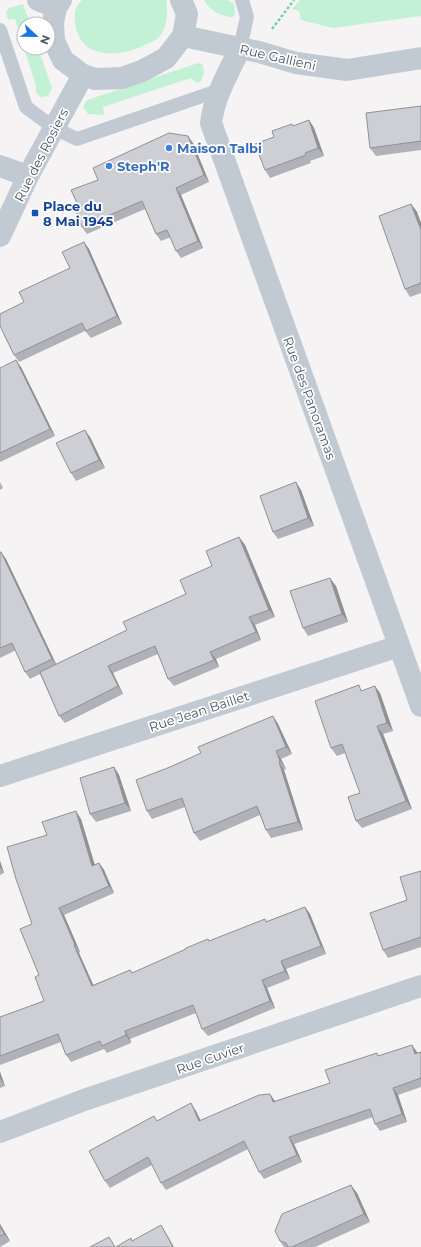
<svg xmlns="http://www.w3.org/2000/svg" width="421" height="1247" viewBox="0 0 421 1247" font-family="Montserrat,sans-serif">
	<rect width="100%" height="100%" fill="#f5f3f3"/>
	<path fill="#c3f1d5" d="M82,0h84c2,12 2,29 -8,38 -2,2 -7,4 -11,6 -26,14 -68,17 -72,-22 -1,-9 0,-16 7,-22z
		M204,0h24l6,4 1,10 -2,3c-12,0 -24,-7 -29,-17z
		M300,0h121v16l-88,12 -32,-8 -2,-9 -7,-2z
		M23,4l7,20h-6v23l-9,-28 -7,1 -2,-8 3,-4z
		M24,48h14l14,40 -4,8 -7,1 -5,-4v-7z
		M198,63l5,2 1,8 -3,8 -4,2 -6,-5 -88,29 1,8 -16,-1 -5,-7 4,-7z"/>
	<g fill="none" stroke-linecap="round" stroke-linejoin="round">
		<path stroke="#7ad0a6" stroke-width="2.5" stroke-dasharray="3 2" stroke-linecap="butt" d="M272,29l22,-29"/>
		<path stroke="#c1cad2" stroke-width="14" d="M0,30l26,77 28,21 23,11 143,-49
			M240,48l7,-31 -5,-17"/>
		<path stroke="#c1cad2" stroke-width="22" d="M38,0l18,7
			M61,0l-5,7 -3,16 1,18 9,19 20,15 12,4 27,-1 20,-7 24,-13 17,-22 4,-22 -6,-14
			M183,36l76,16 37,11 51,7 74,-12
			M240,48c-11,24 -26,48 -29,75l210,583
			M0,166l28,10
			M0,236l28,-60 55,-101
			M0,776l399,-130
			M0,1132l84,-32 337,-114"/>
	</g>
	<path fill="#b0b2b7" d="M421,106v44l-45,6 -6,-8z
		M309,120l5,8 10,28 -14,5 1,2 -41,15 -5,-8 9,-33 19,-11z
		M193,143l16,39 -28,13 22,53 -22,10 -5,-7 -5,-14 -10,4 -5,-7 -11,-25 -58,25 -5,-7z
		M411,204l6,8 4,11v70l-11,4 -5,-8z
		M84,242l5,7 33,75 -31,14 -6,-7 -66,31 -5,-7 10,-53 46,-34z
		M21,367l34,69 -55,26v-94z
		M90,437l15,31 -29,13 -5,-8z
		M0,482l3,6 -3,2z
		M301,490l13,36 -36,13 -5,-7z
		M239,537l6,8 30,72 -20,8 6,15 -45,19 3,8 -45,19 -6,-7 -10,-25 -45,19 10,21 -58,29 -6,-7 -19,-42 -10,5 -5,-7 -9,-22 -16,8v-106h1l5,7 50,105 71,-34 59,-36z
		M336,586l12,36 -40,14 -5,-8z
		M363,690l17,3 13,38 -10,3 29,75 -50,19 -6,-7 4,-28 -15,-40 -8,3 -6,-8z
		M273,716l5,8 14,30 -11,5 5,10 -2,1 19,60 -32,8 -5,-8 -6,-15 -60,26 -6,-8 -9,-26 -33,12 -5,-8 23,-44 31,-14z
		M114,767l5,8 12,36 -35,11 -6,-8z
		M81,819l14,46 4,-2 5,7 10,23 -50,22 16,37 -1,1 14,32 37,-15 3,3 75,-34 1,2 58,-20 38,-14 5,7 16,40 -40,15 4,10 -23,9 8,20 -67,28 -6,-7 -6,-16 -66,26 1,4 -24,10 -3,-4 -33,13 -5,-7 -5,-13 -61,23v-48l44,-16 -5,-26 -7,-51 15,-89z
		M0,861l4,12 -4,2z
		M421,871v76l-33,11 -5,-8z
		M417,1052l1,1 3,-1v35l-23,8 9,27 -27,9 -5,-7 -2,-7 -79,27 8,18 -38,17 -5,-7 -11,-23 -82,41 -5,-7 -9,-18 -42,23 -5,-7 53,-61 38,-9 5,10 74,-20 55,-18 49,-27z
		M0,1072l5,14 -5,2z
		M357,1193l13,29 -55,25h-31l-4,-6z
		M0,1224l10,17 -10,6z"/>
	<path fill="#909195" d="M309,120l5,8 10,28 -6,-8z
		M188,136l5,7 16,39 -5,-7z
		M176,188l5,7 22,53 -5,-7z
		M411,204l6,8 4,11v7z
		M84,242l5,7 33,75 -5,-8z
		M16,360l5,7 34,69 -5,-7z
		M85,430l5,7 15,31 -6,-8z
		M296,482l5,8 13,36 -6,-8z
		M239,537l6,8 30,72 -6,-7z
		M1,552l5,7 51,107 -5,-7z
		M330,578l6,8 12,36 -6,-8z
		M249,617l6,8 6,15 -5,-8z
		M210,652l6,7 3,8 -5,-7z
		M108,666l5,7 10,21 -5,-8z
		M375,686l5,7 13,38 -6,-8z
		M273,716l5,8 14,30 -6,-7z
		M377,726l6,8 29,75 -6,-8z
		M276,751l5,8 5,10 -6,-8z
		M279,762l5,8 19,60 -5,-8z
		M114,767l5,8 12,36 -6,-8z
		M76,811l5,8 16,54 -5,-7z
		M0,861l4,12 -4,-6z
		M99,863l5,7 10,23 -5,-7z
		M305,907l5,7 16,40 -5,-8z
		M59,908l5,7 16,37 -5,-7z
		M74,945l5,8 18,40 -5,-7z
		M281,961l5,8 4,10 -5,-8z
		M262,980l5,8 8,20 -5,-7z
		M125,1031l5,8 1,4 -5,-8z
		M412,1045l5,7 3,9 -5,-7z
		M0,1072l5,14 -5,-8z
		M393,1088l5,7 9,27 -5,-8z
		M270,1094l5,7 3,8 -5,-7z
		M191,1103l5,8 8,17 -5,-7z
		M289,1137l5,7 8,18 -5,-7z
		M351,1185l6,8 13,29 -6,-8z
		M0,1224l10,17 -6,-7 -4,-8z
		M161,1225l5,8 8,14h-1z"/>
	<path fill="#cdcfd5" stroke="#909195" d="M421,106v35l-51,7 -4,-35z
		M309,120l9,28 -13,5 1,2 -41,15 -10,-26 19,-7 -2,-6 20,-7 1,2z
		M169,133l19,3 16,39 -28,13 22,53 -22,10 -9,-21 -11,4 -14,-33 -60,26 -9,-22 4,-2 -6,-13 27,-10 -5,-12z
		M411,204l10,26v53l-16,6 -26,-73z
		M84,242l33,74 -31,15 -4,-8 -68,32 -14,-29v-12l24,-12 -5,-10 51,-24 -8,-16z
		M16,360l34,69 -50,24v-85z
		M85,430l14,30 -28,13 -15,-30z
		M296,482l12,36 -35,14 -13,-36z
		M239,537l30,73 -20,7 7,15 -46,20 4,8 -46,19 -13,-33 -47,20 10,20 -59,30 -19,-44 87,-42 -4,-8 63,-28 -6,-14 32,-14 -6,-15z
		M0,552h1l51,107 -27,13 -13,-29 -12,5z
		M330,578l12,36 -39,14 -13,-37z
		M359,685l2,6 14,-5 12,37 -10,3 29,75 -50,20 -8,-24 12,-4 -18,-49 -11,4 -16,-47z
		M273,716l13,31 -10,4 4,10 -1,1 19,60 -32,8 -9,-24 -63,27 -12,-35 -35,13 -11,-31 34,-13 31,-14 -3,-6z
		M114,767l11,36 -35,11 -10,-36z
		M76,811l16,55 7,-3 10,23 -50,22 16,37h-1l18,41 38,-16 2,3 54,-24v-1l22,-9 1,2 56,-22 1,3 39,-15 16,39 -40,15 4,10 -23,9 8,21 -68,28 -9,-24 -68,26 1,4 -24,11 -2,-5 -34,14 -8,-21 -58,22v-39l44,-16 -9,-24 4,-2 -19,-46 12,-5 -16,-45 -9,-32 40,-12 -5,-13z
		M421,871v66l-38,13 -13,-37 37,-13 -7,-23z
		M412,1045l3,9 6,-2v26l-28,10 9,26 -27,10 -5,-15 -81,28 8,18 -38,17 -15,-31 -83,42 -13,-26 -43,24 -16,-30 65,-35 3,5 34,-18 8,18 60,-26 11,-1 3,8 57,-19 -5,-13 52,-17 1,3z
		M351,1185l13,29 -72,33h-4l-2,-4 -6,-2 -5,-10 7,-17z
		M161,1225l12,22h-57l15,-9 1,3z
		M0,1226l4,8 -4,2z
		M109,1237l6,10h-25z"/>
	<g fill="#3f7fe0" stroke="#fff" stroke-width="1.5">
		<circle cx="169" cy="148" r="4"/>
		<circle cx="109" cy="166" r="4"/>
	</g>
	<rect fill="#1a4fb4" stroke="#fff" stroke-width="1.5" x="31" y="209" width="8" height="8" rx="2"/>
	<g text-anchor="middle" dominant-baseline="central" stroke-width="3.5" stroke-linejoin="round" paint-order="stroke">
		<g font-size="13" fill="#4a5661" stroke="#fff">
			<text transform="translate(278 57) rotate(13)">Rue Gallieni</text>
			<text transform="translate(41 155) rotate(-63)">Rue des Rosiers</text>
			<text transform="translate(310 398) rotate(70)">Rue des Panoramas</text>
			<text transform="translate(199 711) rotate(-18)">Rue Jean Baillet</text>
			<text transform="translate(210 1058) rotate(-19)">Rue Cuvier</text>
		</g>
		<g font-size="13" font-weight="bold" fill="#366cbe" stroke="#fff" text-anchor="start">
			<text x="177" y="148">Maison Talbi</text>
			<text x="117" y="166">Steph'R</text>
		</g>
		<g font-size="13" font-weight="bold" fill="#164399" stroke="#fff" text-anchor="start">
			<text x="43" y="206">Place du<tspan x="43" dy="15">8 Mai 1945</tspan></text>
		</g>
	</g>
	<g transform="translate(36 36) rotate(112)"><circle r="19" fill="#ffffff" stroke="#b7bbc0"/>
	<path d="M0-3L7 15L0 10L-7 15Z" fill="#1a73e8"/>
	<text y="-6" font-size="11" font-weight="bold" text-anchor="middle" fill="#4a5661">N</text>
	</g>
</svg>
